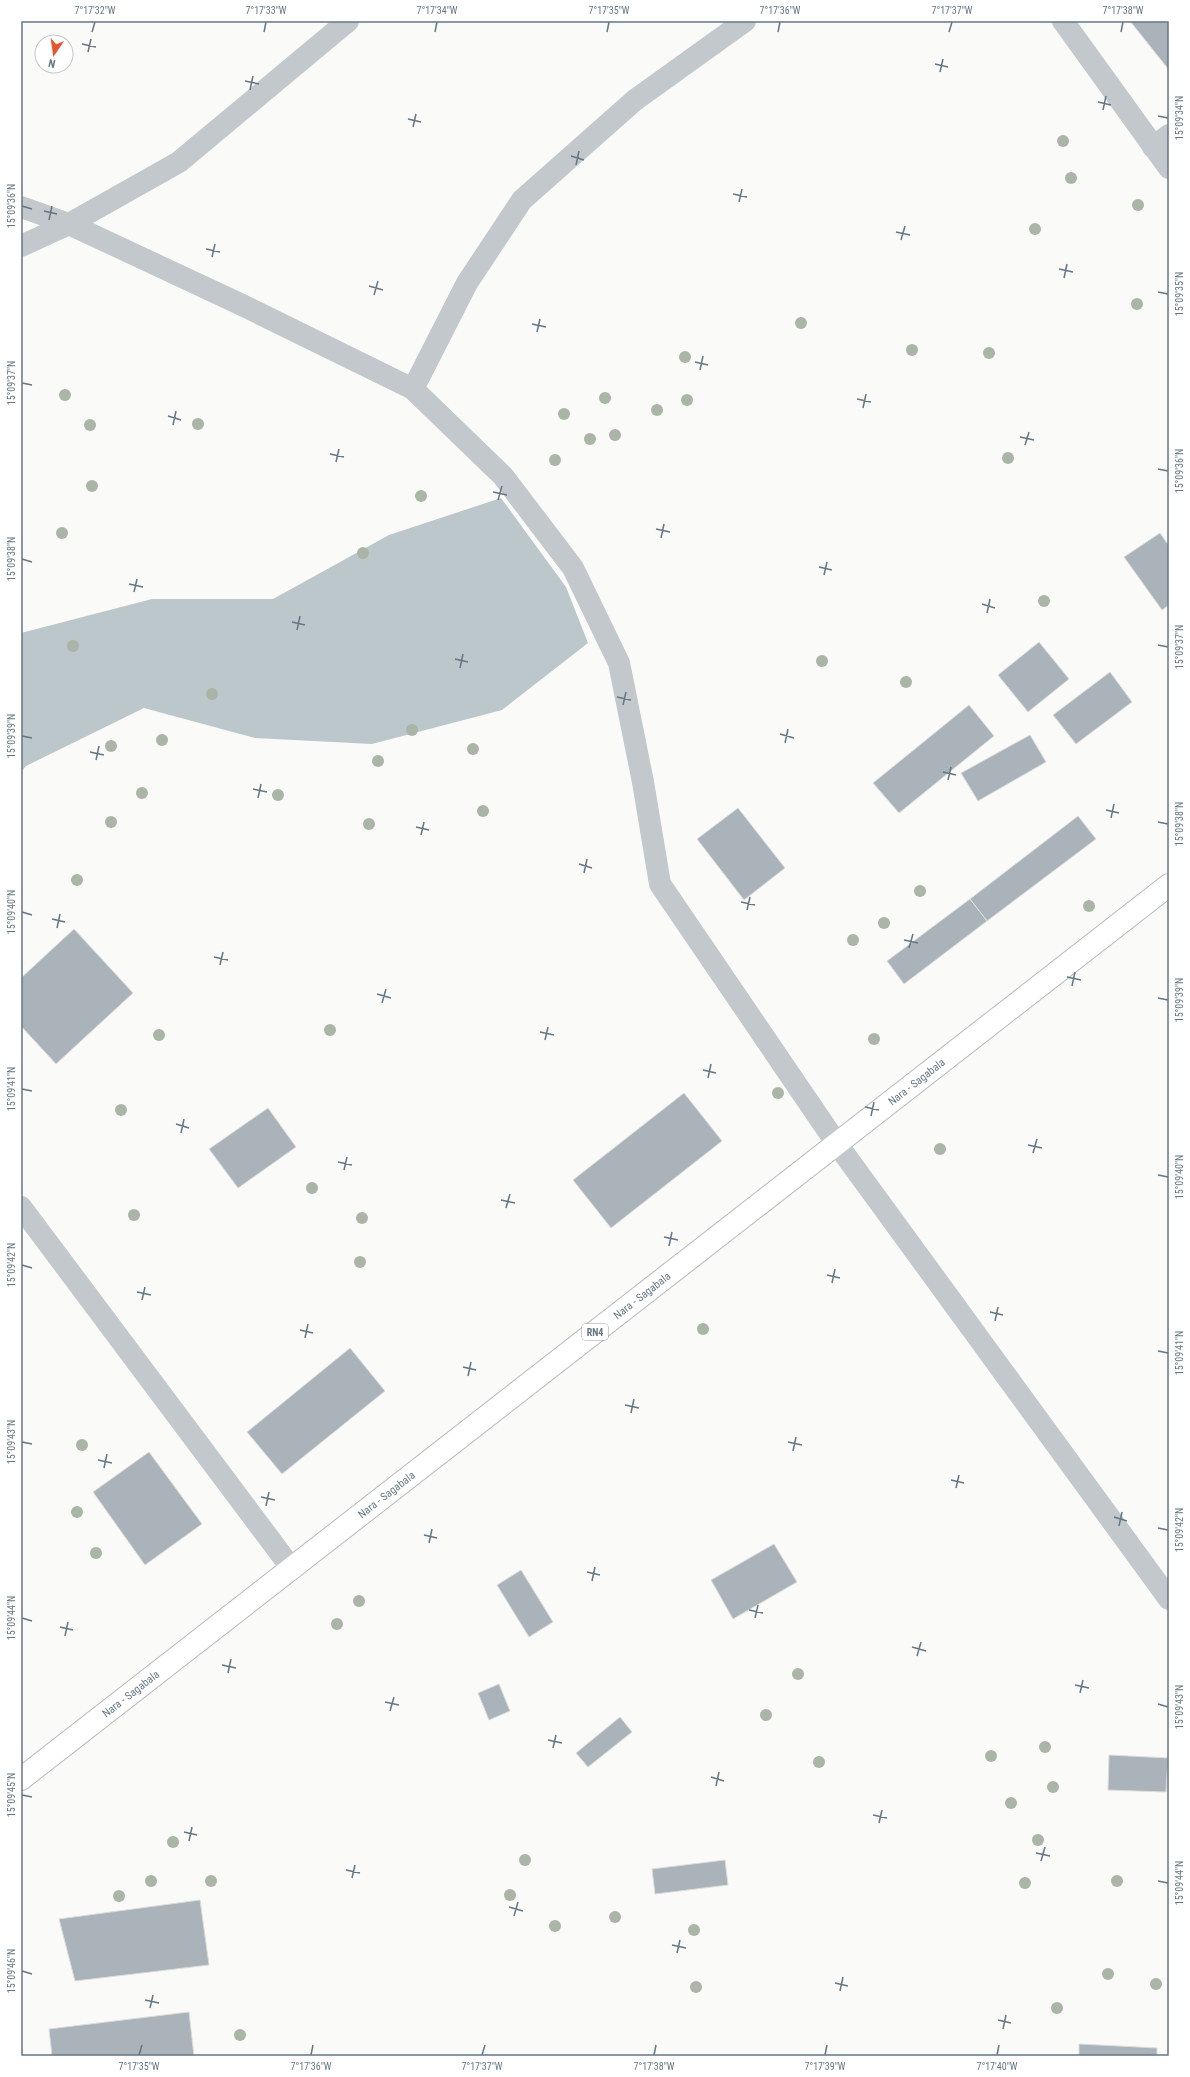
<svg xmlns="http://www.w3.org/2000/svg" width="1190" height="2077" viewBox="0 0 1190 2077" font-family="'Roboto Condensed',sans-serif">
	<rect width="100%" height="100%" fill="#fafaf8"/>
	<path fill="#bbc7cb" d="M501,498l65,89 22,56 -86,67 -130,34 -117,-6 -111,-30 -118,58 -5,6v-139l131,-34h121l116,-64z"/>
	<path fill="#aab3b9" stroke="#dcdcda" d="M1130,21h39v49z
		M1160,533l9,13v59l-7,5 -38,-53z
		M1039,642l30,37 -41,33 -30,-37z
		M1110,672l22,30 -56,42 -23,-29z
		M969,705l25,31 -95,77 -26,-30z
		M1030,735l16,27 -68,39 -17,-28z
		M738,808l47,60 -41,32 -47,-61z
		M1078,816l18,23 -109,82 -17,-22z
		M970,899l17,22 -83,63 -17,-23z
		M74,929l59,64 -77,71 -35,-38v-48z
		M684,1093l38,48 -111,87 -38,-48z
		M268,1108l28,39 -58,41 -29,-39z
		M350,1348l35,43 -103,83 -35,-42z
		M149,1452l53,72 -57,41 -52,-73z
		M774,1544l23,38 -64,37 -22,-39z
		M521,1570l32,52 -24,15 -32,-52z
		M499,1684l11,27 -21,9 -11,-27z
		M620,1717l12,15 -44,35 -12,-14z
		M1109,1755l59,3 -2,34 -58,-2z
		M725,1860l3,25 -73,9 -3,-25z
		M200,1900l9,65 -134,16 -16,-62z
		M189,2012l5,44h-142l-3,-27z
		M1079,2044l78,4v8h-78z"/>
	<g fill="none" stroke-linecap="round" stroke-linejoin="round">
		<g stroke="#b5babe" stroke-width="24">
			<g id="major">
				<path id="s1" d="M21,1779l1148,-894"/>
			</g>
		</g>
		<path stroke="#c3c8cc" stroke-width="22" d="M1063,21l106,147
			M1153,147l16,-12
			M21,207l48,17 171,80 173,85 90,87 70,92 46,95 24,119 17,102 177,260 332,455
			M21,246l48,-22 110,-62 169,-141
			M413,389l54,-106 55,-83 113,-100 110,-79
			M21,1207l271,362"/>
		<use href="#major" stroke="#fff" stroke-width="22"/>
	</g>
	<g fill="#aab4a7">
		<circle cx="1063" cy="141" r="6"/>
		<circle cx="1071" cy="178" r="6"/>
		<circle cx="1138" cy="205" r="6"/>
		<circle cx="1035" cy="229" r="6"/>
		<circle cx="1137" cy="304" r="6"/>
		<circle cx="801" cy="323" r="6"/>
		<circle cx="912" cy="350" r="6"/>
		<circle cx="989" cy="353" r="6"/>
		<circle cx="685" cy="357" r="6"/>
		<circle cx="65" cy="395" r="6"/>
		<circle cx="605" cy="398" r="6"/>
		<circle cx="687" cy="400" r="6"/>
		<circle cx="657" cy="410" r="6"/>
		<circle cx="564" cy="414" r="6"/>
		<circle cx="198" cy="424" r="6"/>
		<circle cx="90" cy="425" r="6"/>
		<circle cx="615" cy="435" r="6"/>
		<circle cx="590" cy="439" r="6"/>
		<circle cx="1008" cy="458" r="6"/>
		<circle cx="555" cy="460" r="6"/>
		<circle cx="92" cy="486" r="6"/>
		<circle cx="421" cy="496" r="6"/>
		<circle cx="62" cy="533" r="6"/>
		<circle cx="363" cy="553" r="6"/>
		<circle cx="1044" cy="601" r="6"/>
		<circle cx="73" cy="646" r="6"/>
		<circle cx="822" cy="661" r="6"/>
		<circle cx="906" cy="682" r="6"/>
		<circle cx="212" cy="694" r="6"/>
		<circle cx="412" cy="730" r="6"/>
		<circle cx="162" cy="740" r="6"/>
		<circle cx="111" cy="746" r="6"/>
		<circle cx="473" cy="749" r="6"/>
		<circle cx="378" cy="761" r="6"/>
		<circle cx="142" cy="793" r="6"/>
		<circle cx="278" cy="795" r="6"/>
		<circle cx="483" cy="811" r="6"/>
		<circle cx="111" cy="822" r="6"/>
		<circle cx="369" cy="824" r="6"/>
		<circle cx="77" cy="880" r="6"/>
		<circle cx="920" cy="891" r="6"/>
		<circle cx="1089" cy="906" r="6"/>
		<circle cx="884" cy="923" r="6"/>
		<circle cx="853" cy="940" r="6"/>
		<circle cx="330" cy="1030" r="6"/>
		<circle cx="159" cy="1035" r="6"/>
		<circle cx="874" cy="1039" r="6"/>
		<circle cx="778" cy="1093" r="6"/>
		<circle cx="121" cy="1110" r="6"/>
		<circle cx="940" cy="1149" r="6"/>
		<circle cx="312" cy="1188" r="6"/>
		<circle cx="134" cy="1215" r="6"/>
		<circle cx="362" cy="1218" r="6"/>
		<circle cx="360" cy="1262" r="6"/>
		<circle cx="703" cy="1329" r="6"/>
		<circle cx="82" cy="1445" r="6"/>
		<circle cx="77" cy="1512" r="6"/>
		<circle cx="96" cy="1553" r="6"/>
		<circle cx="359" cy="1601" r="6"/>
		<circle cx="337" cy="1624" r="6"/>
		<circle cx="798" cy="1674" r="6"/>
		<circle cx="766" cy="1715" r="6"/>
		<circle cx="1045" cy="1747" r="6"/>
		<circle cx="991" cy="1756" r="6"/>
		<circle cx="819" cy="1762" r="6"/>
		<circle cx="1053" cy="1787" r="6"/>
		<circle cx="1011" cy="1803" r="6"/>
		<circle cx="1038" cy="1840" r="6"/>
		<circle cx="173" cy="1842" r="6"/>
		<circle cx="525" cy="1860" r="6"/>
		<circle cx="151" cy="1881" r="6"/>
		<circle cx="211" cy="1881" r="6"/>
		<circle cx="1117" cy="1881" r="6"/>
		<circle cx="1025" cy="1883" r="6"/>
		<circle cx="510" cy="1895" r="6"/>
		<circle cx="119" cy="1896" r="6"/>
		<circle cx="615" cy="1917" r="6"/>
		<circle cx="555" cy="1926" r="6"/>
		<circle cx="694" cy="1930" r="6"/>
		<circle cx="1108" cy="1974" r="6"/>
		<circle cx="1156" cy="1984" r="6"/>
		<circle cx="696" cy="1987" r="6"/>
		<circle cx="1057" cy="2008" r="6"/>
		<circle cx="240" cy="2035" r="6"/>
	</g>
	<path fill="none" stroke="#657683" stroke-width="1.5" d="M92,32l3,-10M264,32l2,-10M435,32l2,-10M607,32l2,-10M778,32l2,-10M949,32l3,-10M1121,32l2,-10M82,44l14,3M88,52l3,-13M935,64l13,3M940,72l3,-13M245,81l14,3M250,90l3,-14M1098,102l13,3M1103,110l3,-14M1158,116l10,2M408,119l13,3M413,127l3,-13M571,156l13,4M576,165l3,-14M733,194l14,3M739,202l3,-13M22,206l10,3M44,211l13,3M49,220l3,-14M896,232l14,3M901,240l4,-14M206,249l14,3M212,257l3,-13M1059,269l14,3M1064,278l3,-14M369,286l14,4M1158,292l10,2M374,295l4,-14M532,324l14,3M537,332l3,-13M695,362l13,3M700,370l3,-14M22,383l10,2M857,399l14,3M863,408l3,-14M168,416l13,4M173,425l3,-14M1020,437l14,3M1025,445l4,-13M330,454l14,3M336,462l3,-13M1158,469l10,2M493,492l14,3M498,500l4,-14M656,529l14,3M661,538l3,-14M22,559l10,3M819,567l13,3M824,575l3,-13M129,584l14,3M134,592l3,-13M982,604l13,4M987,613l3,-14M292,622l13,3M297,630l3,-14M1158,645l10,2M455,659l13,3M460,668l3,-14M617,697l14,3M623,705l3,-13M780,734l14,4M22,736l10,2M785,743l3,-14M90,752l14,3M96,760l3,-14M943,772l13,3M948,780l3,-13M253,789l14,3M258,798l3,-14M1106,810l13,3M1111,818l3,-14M1158,822l10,2M416,827l13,3M421,835l3,-13M579,864l13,4M584,873l3,-14M741,902l14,3M747,910l3,-13M22,912l10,3M52,919l13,3M57,928l3,-14M904,940l14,3M909,948l4,-14M214,957l14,3M220,965l3,-13M1067,977l14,3M1072,986l3,-14M377,994l14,4M1158,998l10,2M382,1003l4,-14M540,1032l14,3M545,1040l3,-13M703,1070l13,3M708,1078l3,-14M22,1089l10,2M865,1107l14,3M871,1116l3,-14M176,1124l13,4M181,1133l3,-14M1028,1145l14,3M1033,1153l4,-14M338,1162l14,3M344,1170l3,-13M1158,1175l10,2M501,1200l14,3M506,1208l4,-14M664,1237l14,3M669,1246l3,-14M22,1265l10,3M827,1275l13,3M832,1283l3,-14M137,1292l14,3M142,1300l3,-13M990,1312l13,3M995,1321l3,-14M300,1330l13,3M305,1338l3,-14M1158,1351l10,2M463,1367l13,3M468,1376l3,-14M625,1405l14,3M631,1413l3,-14M22,1442l10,2M788,1442l14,3M793,1451l3,-14M98,1460l14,3M104,1468l3,-14M951,1480l13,3M956,1488l3,-13M261,1497l14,3M266,1506l3,-14M1114,1517l13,4M1119,1526l3,-14M1158,1528l10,2M424,1535l13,3M429,1543l3,-14M587,1572l13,3M592,1581l3,-14M749,1610l14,3M22,1618l10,3M755,1618l3,-13M60,1627l13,3M65,1636l3,-14M912,1647l14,4M917,1656l4,-14M222,1665l14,3M228,1673l3,-14M1075,1685l14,3M1080,1693l3,-13M385,1702l14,3M1158,1704l10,3M390,1711l4,-14M548,1740l14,3M553,1748l3,-13M711,1777l13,4M716,1786l3,-14M22,1795l10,2M873,1815l14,3M879,1823l3,-13M184,1832l13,3M189,1841l3,-14M1036,1853l14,3M1041,1861l4,-14M346,1870l14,3M352,1878l3,-13M1158,1881l10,2M509,1907l14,4M514,1916l4,-14M672,1945l14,3M677,1953l3,-13M22,1971l10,3M835,1983l13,3M840,1991l3,-14M145,2000l14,3M150,2008l3,-13M998,2020l13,3M1003,2029l3,-14M139,2055l3,-10M311,2055l2,-10M482,2055l3,-10M654,2055l2,-10M825,2055l2,-10M997,2055l2,-10"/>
	<g text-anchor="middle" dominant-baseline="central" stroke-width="4" stroke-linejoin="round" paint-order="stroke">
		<rect fill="#fff" stroke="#939fa8" stroke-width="1" x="582" y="1324" width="26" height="16" rx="3"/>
		<g font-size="10" font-weight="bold" fill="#657683">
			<text x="595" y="1332">RN4</text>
		</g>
		<g font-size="11" fill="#657683" stroke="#fff">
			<text stroke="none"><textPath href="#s1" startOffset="1135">Nara - Sagabala</textPath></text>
			<text stroke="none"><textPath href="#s1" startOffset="787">Nara - Sagabala</textPath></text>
			<text stroke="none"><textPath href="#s1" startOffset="463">Nara - Sagabala</textPath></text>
			<text stroke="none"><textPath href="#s1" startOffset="139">Nara - Sagabala</textPath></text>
		</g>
	</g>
	<rect width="1190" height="2077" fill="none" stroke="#ffffff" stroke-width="44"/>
	<g transform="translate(54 54) rotate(193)"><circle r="19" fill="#ffffff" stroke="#c1c8cd"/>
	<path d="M0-3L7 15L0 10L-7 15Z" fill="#e4572e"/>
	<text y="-6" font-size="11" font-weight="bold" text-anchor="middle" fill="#657683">N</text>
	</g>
	<rect x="22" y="22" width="1146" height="2033" fill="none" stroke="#657683" stroke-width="1.5"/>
	<g font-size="10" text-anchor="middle" fill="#657683">
		<text x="95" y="14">7°17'32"W</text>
		<text x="266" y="14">7°17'33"W</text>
		<text x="437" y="14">7°17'34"W</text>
		<text x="609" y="14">7°17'35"W</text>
		<text x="780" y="14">7°17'36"W</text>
		<text x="952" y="14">7°17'37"W</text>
		<text x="1123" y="14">7°17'38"W</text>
		<text transform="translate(1179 118) rotate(-90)" y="4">15°09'34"N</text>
		<text transform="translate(11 206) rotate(-90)" y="4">15°09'36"N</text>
		<text transform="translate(1179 294) rotate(-90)" y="4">15°09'35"N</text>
		<text transform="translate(11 383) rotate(-90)" y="4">15°09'37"N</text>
		<text transform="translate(1179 471) rotate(-90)" y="4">15°09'36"N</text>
		<text transform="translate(11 559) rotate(-90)" y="4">15°09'38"N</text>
		<text transform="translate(1179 647) rotate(-90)" y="4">15°09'37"N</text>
		<text transform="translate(11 736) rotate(-90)" y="4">15°09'39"N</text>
		<text transform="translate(1179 824) rotate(-90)" y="4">15°09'38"N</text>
		<text transform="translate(11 912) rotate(-90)" y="4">15°09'40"N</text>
		<text transform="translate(1179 1000) rotate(-90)" y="4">15°09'39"N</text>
		<text transform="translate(11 1089) rotate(-90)" y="4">15°09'41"N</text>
		<text transform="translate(1179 1177) rotate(-90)" y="4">15°09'40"N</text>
		<text transform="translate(11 1265) rotate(-90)" y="4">15°09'42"N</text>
		<text transform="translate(1179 1353) rotate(-90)" y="4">15°09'41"N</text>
		<text transform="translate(11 1442) rotate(-90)" y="4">15°09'43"N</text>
		<text transform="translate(1179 1530) rotate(-90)" y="4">15°09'42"N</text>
		<text transform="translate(11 1618) rotate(-90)" y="4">15°09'44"N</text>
		<text transform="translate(1179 1707) rotate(-90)" y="4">15°09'43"N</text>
		<text transform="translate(11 1795) rotate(-90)" y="4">15°09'45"N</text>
		<text transform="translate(1179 1883) rotate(-90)" y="4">15°09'44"N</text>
		<text transform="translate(11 1971) rotate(-90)" y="4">15°09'46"N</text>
		<text x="139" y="2070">7°17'35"W</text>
		<text x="311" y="2070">7°17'36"W</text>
		<text x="482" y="2070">7°17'37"W</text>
		<text x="654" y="2070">7°17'38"W</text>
		<text x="825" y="2070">7°17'39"W</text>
		<text x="997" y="2070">7°17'40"W</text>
	</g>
</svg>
